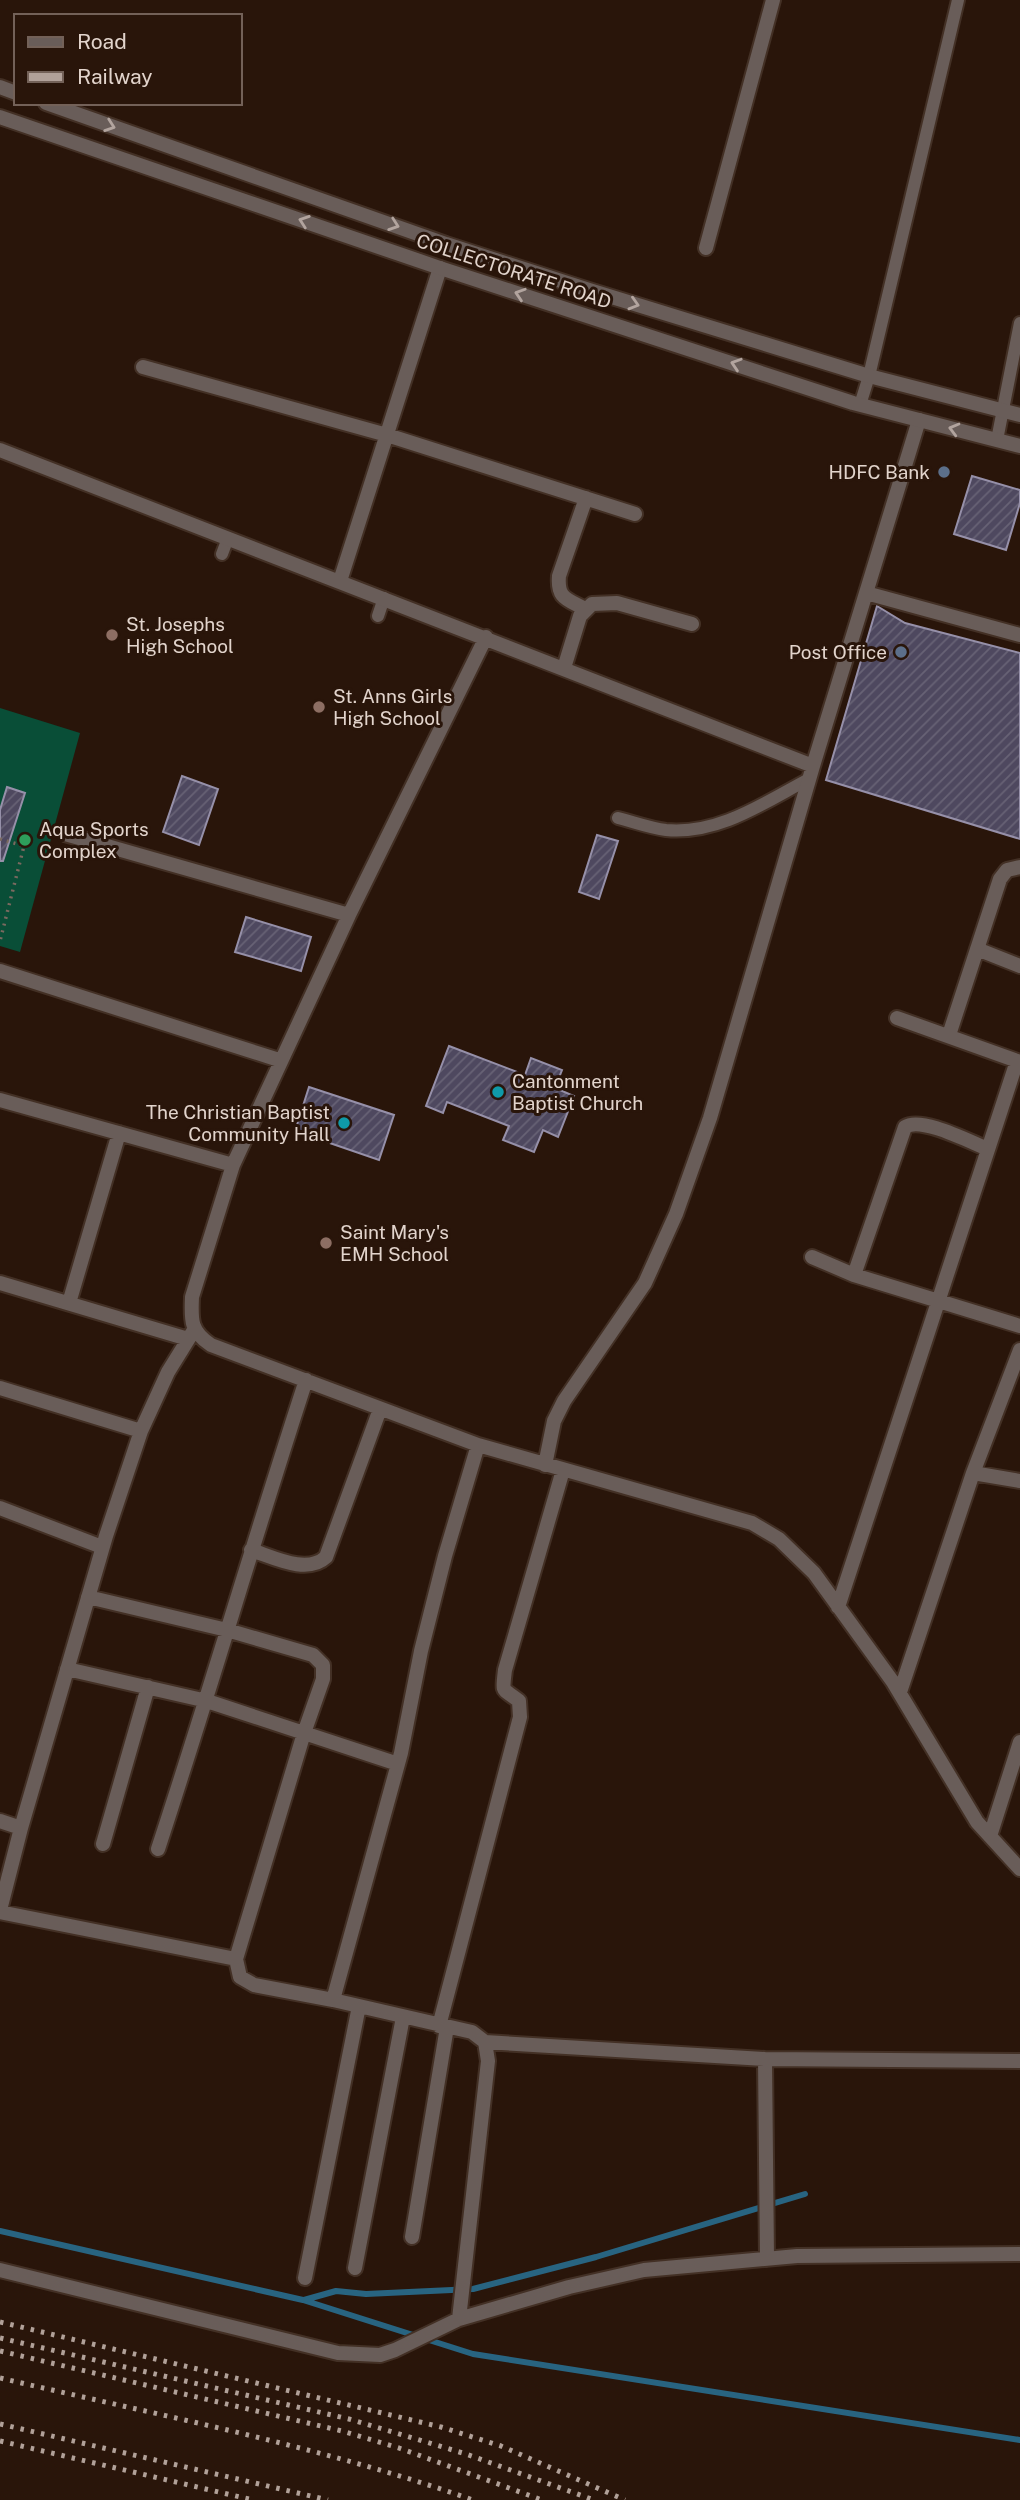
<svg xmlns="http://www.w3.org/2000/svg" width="1020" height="2500" viewBox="0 0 1020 2500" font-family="'Public Sans',sans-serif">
	<defs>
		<pattern id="building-hatch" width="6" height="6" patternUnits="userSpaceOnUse" patternTransform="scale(1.75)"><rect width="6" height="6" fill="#4e485f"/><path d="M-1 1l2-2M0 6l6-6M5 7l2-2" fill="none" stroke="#676275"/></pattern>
	</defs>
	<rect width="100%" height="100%" fill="#29150a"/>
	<path fill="#094e37" d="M0,708l80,25 -60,219 -20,-6z"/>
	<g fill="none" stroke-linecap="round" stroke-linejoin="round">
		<path stroke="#286481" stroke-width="6" d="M0,2231l303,69 170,54 547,86
			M304,2300l32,-9 30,3 107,-5 123,-32 209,-63"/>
	</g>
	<path fill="url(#building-hatch)" stroke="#9690a9" stroke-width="2" d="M972,476l48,14v13l-14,47 -52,-16z
		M877,606l28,17 115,30v186l-194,-59z
		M182,776l36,13 -19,56 -36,-13z
		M7,787l18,6 -22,68h-3v-51z
		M597,835l21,6 -19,58 -20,-7z
		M246,917l65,20 -10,34 -66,-19z
		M449,1046l76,29 6,-17 31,12 -7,18 19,8 -16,41 -15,-7 -9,22 -31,-12 6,-14 -62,-24 -4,11 -17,-7z
		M309,1087l85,28 -15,45 -84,-29z"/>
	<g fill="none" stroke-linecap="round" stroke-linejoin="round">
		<g stroke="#433025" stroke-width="16">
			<path id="service" d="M860,405l9,-29 89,-376
				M997,440l23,-117
				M222,554l6,-16
				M378,616l6,-18
				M618,818c16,4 32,10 48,12 53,5 99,-28 143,-51"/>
		</g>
		<g stroke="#433025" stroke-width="18">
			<path id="minor" d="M706,248l67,-248
				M143,367l244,68 248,79
				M0,450l813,316
				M340,581l100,-313
				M866,593l154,42
				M585,609c-18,-10 -28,-10 -26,-33l27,-78
				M486,637l-137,278 -116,250 -41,132c-1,23 -2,34 19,48l267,100 274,78 27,16 35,34 79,109 84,140 43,47
				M564,668l16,-52 12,-12 25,-1 75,21
				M65,834l284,81
				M977,949l43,17
				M0,971l279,89
				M897,1018l123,44
				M949,1035l51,-156 7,-9 13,-3
				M0,1100l233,65
				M812,1257l42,18 166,51
				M854,1275l51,-148c16,-11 65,15 83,22
				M0,1283l188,56
				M69,1303l50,-170
				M0,1388l141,43
				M545,1465l9,-44 10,-20 81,-118 31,-69 34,-96 103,-352 106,-346
				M973,1473l47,8
				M0,1508l102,39
				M251,1550c22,7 56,25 75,7l54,-148
				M88,1597l139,33 86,25 10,10v14l-19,54 -68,226 4,18 14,8 79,15 139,32 13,10 3,19 -29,258
				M838,1607l179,-546
				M67,1669l140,32 191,63
				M900,1692l73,-219 47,-123
				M0,1821l21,7
				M990,1836l30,-94
				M103,1844l45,-157
				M158,1849c51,-155 97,-313 148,-469
				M0,1910l21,-82 85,-292 35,-105 27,-59 26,-42
				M0,1912l236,47
				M333,2000l68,-247 20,-102 24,-95 33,-111
				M439,2026l81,-309 -1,-16c-17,-14 -17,-6 -14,-31l58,-200
				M485,2042l280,17 255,2
				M765,2059l2,200
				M412,2237l35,-210
				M355,2268l48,-251
				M0,2270l338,83 42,2 15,-5 64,-31 110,-32 75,-17 153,-14 223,-2
				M305,2278l54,-272"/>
		</g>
		<g stroke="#433025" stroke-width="18">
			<path id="tertiary" d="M0,87l16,6
				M46,103l400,141 143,46 280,86 151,39
				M0,117l440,151 413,135 167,43"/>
		</g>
		<path stroke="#7a695f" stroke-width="3.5" stroke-dasharray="2 5" stroke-linecap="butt" d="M0,839l24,7 -24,95"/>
		<use href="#service" stroke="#695d59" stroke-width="12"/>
		<use href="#minor" stroke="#695d59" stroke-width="14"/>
		<use href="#tertiary" stroke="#695d59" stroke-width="14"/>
		<path stroke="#b1a199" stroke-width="5" stroke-dasharray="3.5 7" stroke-linecap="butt" d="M0,2322l441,105 60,19 124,54
			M0,2338l349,81 117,35 128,46
			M0,2351l342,80 57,17 143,52
			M0,2378c158,37 320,68 473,122
			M0,2424l328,76
			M0,2441l253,59"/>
	</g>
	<defs><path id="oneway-chevron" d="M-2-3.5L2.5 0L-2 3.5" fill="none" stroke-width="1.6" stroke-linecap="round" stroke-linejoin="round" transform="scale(1.75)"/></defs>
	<g stroke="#b2a49e">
		<use href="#oneway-chevron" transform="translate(110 126) rotate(19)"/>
		<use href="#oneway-chevron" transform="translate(304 221) rotate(-161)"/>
		<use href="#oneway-chevron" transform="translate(394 225) rotate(19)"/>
		<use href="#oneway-chevron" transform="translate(520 294) rotate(-162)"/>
		<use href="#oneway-chevron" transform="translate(634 304) rotate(17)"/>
		<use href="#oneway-chevron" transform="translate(736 364) rotate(-162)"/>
		<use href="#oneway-chevron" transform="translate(954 429) rotate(-165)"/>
	</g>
	<g fill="#5c6f8a" stroke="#29150a" stroke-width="2.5">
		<circle cx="944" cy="472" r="7"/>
		<circle cx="901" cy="652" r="7"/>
	</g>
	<g fill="#8d6e63" stroke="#29150a" stroke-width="2.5">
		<circle cx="112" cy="635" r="7"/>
		<circle cx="319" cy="707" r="7"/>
		<circle cx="326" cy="1243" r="7"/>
	</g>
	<circle fill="#2e9e5b" stroke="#29150a" stroke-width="2.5" cx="25" cy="840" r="7"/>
	<g fill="#0f9aa8" stroke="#29150a" stroke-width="2.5">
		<circle cx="498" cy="1092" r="7"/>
		<circle cx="344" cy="1123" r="7"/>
	</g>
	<g text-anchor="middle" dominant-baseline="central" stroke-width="6" stroke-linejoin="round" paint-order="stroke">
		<g font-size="19" fill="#e2d4cc" stroke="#29150a">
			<text transform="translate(514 271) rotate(18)">COLLECTORATE ROAD</text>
		</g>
		<g font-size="19" fill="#e2d4cc" stroke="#29150a" text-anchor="start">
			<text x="930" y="472" text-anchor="end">HDFC Bank</text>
			<text x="126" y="624">St. Josephs<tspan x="126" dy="22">High School</tspan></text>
			<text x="887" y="652" text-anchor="end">Post Office</text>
			<text x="333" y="696">St. Anns Girls<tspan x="333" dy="22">High School</tspan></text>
			<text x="39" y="829">Aqua Sports<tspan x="39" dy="22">Complex</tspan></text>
			<text x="512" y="1081">Cantonment<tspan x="512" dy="22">Baptist Church</tspan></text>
			<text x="330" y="1112" text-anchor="end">The Christian Baptist<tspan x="330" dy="22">Community Hall</tspan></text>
			<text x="340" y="1232">Saint Mary's<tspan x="340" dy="22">EMH School</tspan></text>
		</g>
	</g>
	<rect x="14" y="14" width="228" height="91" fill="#29150a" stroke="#736158" stroke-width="2"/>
	<rect x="28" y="37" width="35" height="10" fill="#695d59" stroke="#736158" stroke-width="2"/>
	<text x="77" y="49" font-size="21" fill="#e2d4cc">Road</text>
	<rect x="28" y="72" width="35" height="10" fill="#b1a199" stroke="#736158" stroke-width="2"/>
	<text x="77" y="84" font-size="21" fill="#e2d4cc">Railway</text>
</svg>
